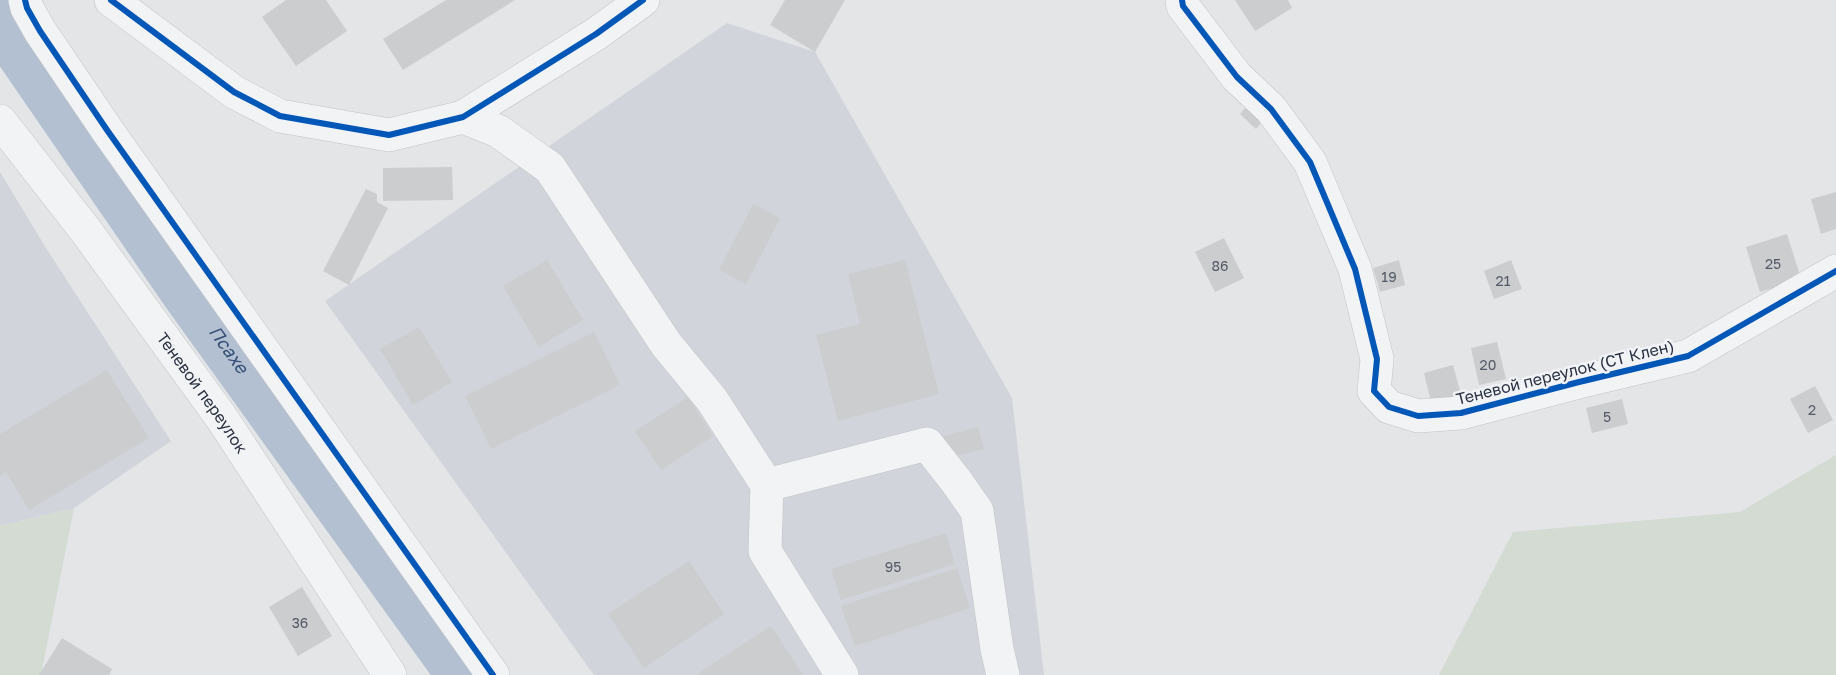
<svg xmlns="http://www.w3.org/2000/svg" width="1836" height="675" viewBox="0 0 1836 675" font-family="'Golos Text',sans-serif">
	<rect width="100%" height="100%" fill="#e3e5e7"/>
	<path fill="#d1d4da" d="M727,23l88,29 197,346 32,277h-450l-269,-374z
		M0,172l46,76 125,193 -97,67 -74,18z"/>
	<path fill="#d3dbd3" d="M1836,455v220h-397l74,-143 227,-20z
		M74,508l-33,167h-41v-149z"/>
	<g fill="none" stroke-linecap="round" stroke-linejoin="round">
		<path stroke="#b2c0d1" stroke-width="54" id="s1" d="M0,19l188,273 276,383"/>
	</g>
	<path fill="#cbcdcf" d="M286,0h40l21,31 -51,35 -34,-49z
		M446,0h69l-112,70 -20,-31z
		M785,0h60l-30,52 -45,-27z
		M1235,0h53l4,8 -37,23z
		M1250,102l16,15 -10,12 -16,-15z
		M452,167l1,33 -70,1v-33z
		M366,189l11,5v8l11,6 -39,77 -26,-14z
		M1836,192v37l-15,5 -10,-35z
		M753,204l27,14 -34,66 -27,-14z
		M1787,234l14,45 -41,13 -14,-45z
		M1224,238l20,40 -29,14 -20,-40z
		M547,260l36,60 -44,27 -36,-61z
		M905,260l34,134 -101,27 -22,-86 44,-11 -12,-50z
		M1399,260l6,25 -25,7 -7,-24z
		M1511,260l11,29 -28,10 -10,-28z
		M419,327l33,55 -39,23 -33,-56z
		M594,332l26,53 -129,64 -26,-53z
		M1497,342l9,37 -27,6 -8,-37z
		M1453,365l9,33 -30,8 -8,-33z
		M107,370l42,68 -120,72 -23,-38 -6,4v-42z
		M1815,386l18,34 -25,13 -18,-34z
		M688,397l25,39 -52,34 -26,-39z
		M1622,399l6,25 -36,9 -6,-25z
		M978,427l6,22 -37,9 -6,-21z
		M946,533l9,31 -114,36 -10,-31z
		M689,561l35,53 -80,54 -36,-54z
		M957,568l13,40 -115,38 -14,-40z
		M302,587l30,49 -34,20 -29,-49z
		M771,626l32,49h-107z
		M62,638l50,31 -3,6h-70z"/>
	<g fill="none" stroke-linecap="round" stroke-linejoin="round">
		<g stroke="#c1c3c5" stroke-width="34">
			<g id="minor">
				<path d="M25,0l2,8 13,23 67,99 386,545"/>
				<path d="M111,0l123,92 46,24 109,19 74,-18 133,-83 47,-34"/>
				<path d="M1182,0l1,6 54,71 34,32 39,53 45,107 22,90 -3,32 15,16 29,9 43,-3 118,-31 109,-26 148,-85"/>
				<path d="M463,117l35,14 52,37 116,176 46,56 55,85 -2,66 77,124"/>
				<path id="s2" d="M0,121l86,110 135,186 169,258"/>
				<path d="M767,485l160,-41 29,37 21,30 20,138 6,26"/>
			</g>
		</g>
		<use href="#minor" stroke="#f2f3f5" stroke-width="33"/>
		<g stroke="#f1f3f7" stroke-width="10">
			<path id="cycleway" d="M25,0l2,8 13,23 67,99 386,545
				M111,0l123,92 46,24 109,19 74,-18 133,-83 47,-34
				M1182,0l1,6 54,71 34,32 39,53 45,107 22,90 -3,32 15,16 29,9 43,-3 118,-31 109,-26 148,-85"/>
		</g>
		<use href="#cycleway" stroke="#0057b8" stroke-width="6"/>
	</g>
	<g text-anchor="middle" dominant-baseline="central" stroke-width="5" stroke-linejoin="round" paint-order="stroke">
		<g font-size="14" fill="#535965">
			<text x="1773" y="263">25</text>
			<text x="1220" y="265">86</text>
			<text x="1389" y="276">19</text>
			<text x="1503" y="280">21</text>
			<text x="1488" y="364">20</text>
			<text x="1812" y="409">2</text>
			<text x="1607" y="416">5</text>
			<text x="893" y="566">95</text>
			<text x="300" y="622">36</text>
		</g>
		<g font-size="16" fill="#2a3141" stroke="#f1f3f7">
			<text transform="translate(1565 372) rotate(-14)">Теневой переулок (СТ Клен)</text>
			<text stroke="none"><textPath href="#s2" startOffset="339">Теневой переулок</textPath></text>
		</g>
		<g font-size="18" font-style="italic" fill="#354d74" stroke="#f1f3f7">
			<text stroke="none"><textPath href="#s1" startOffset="402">Псахе</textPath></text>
		</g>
	</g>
</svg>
